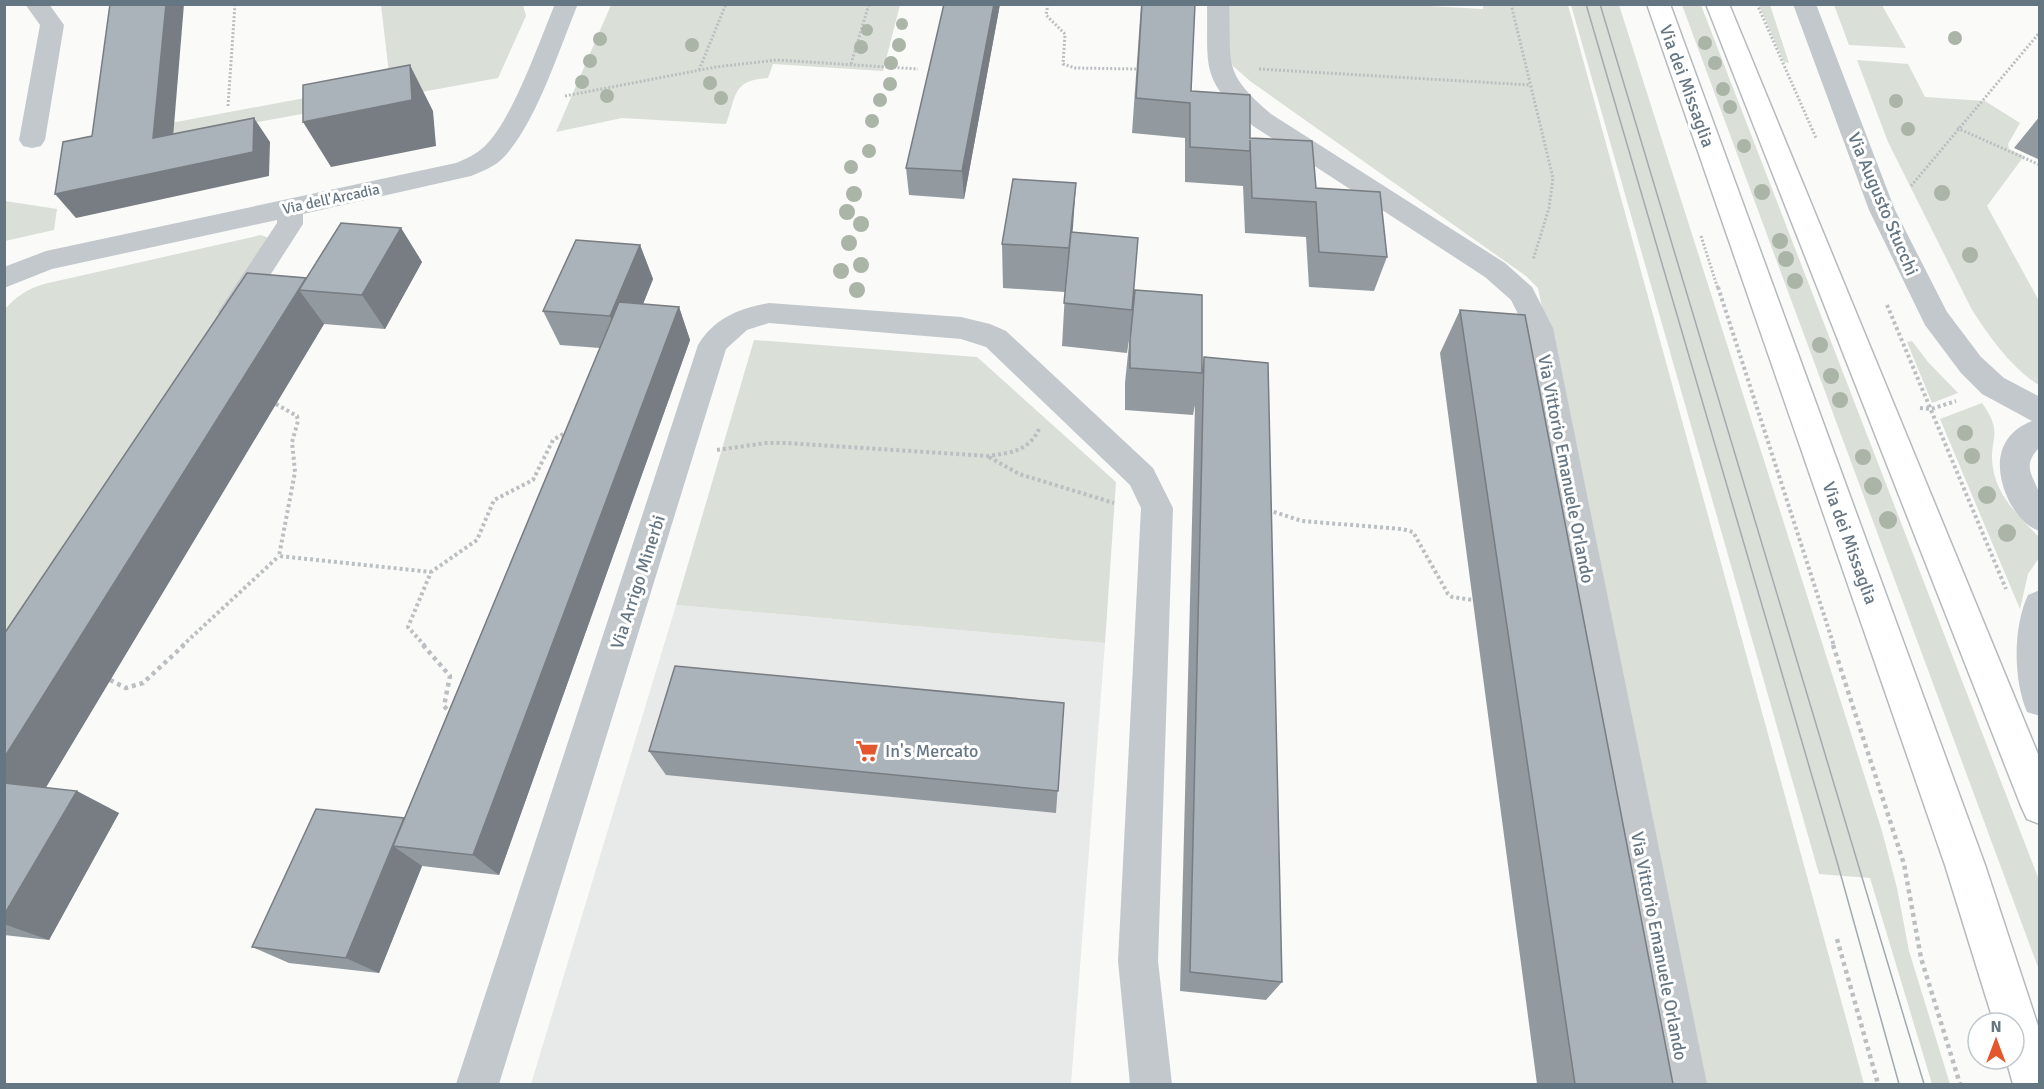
<svg xmlns="http://www.w3.org/2000/svg" width="2044" height="1089" viewBox="0 0 2044 1089" font-family="Signika,sans-serif">
	<rect width="100%" height="100%" fill="#fafaf8"/>
	<path fill="#e8e9e9" d="M676,605l429,38 -34,441h-540z"/>
	<path fill="#dadfd7" d="M1393,4l90,5v-4h85l296,1079h-164l-162,-796 -12,-12 -276,-195 -17,-15 -5,-11 -1,-50z
		M381,5h142l3,11 -28,62 -426,78 3,-15 315,-59z
		M611,5v-1l289,1 -17,66 -110,-7 -5,14c-36,2 -31,17 -42,46l-104,-6 -66,14z
		M1571,5h48l263,826 15,57 12,63 41,133h-18l-62,-206 -51,-4z
		M1682,5h19l338,875v90z
		M1759,5h11l19,58 -5,-1z
		M1834,5h48l24,43 -57,-3z
		M1857,60l51,4 17,33 60,4 35,22 -12,21 1,5 15,7 -37,50 52,95v84c-26,-15 -52,-51 -68,-77l-83,-166z
		M5,201l52,8 -3,21 -49,11z
		M261,235l10,4 -266,394v-324c12,-13 22,-20 39,-25z
		M754,340l223,17 139,125 -11,161 -429,-38z
		M1912,341l16,21 30,31 -26,10 -25,-61z
		M1982,403c23,32 6,35 11,65 4,28 27,50 46,69v21l-11,16 -8,35 -80,-190z"/>
	<g fill="none" stroke-linecap="round" stroke-linejoin="round">
		<g stroke="#b5babe" stroke-width="3">
			<path id="major" d="M1647,4h23l315,861 55,167v52h-27l-7,-25h8v-36h-20l-49,-158z
				M1706,4h23l311,755v65l-13,-5 -6,-13z"/>
		</g>
		<path stroke="#bbbfc2" stroke-width="3" stroke-dasharray="2 2" stroke-linecap="butt" d="M1048,4l-2,11 19,19 -2,30 12,4 61,1
			M1511,4l42,174 -4,30 -16,52
			M1757,4l59,134
			M851,64l18,-60
			M1259,69l271,16
			M699,70l27,-66
			M565,96l151,-29 61,-7 141,9
			M228,106l7,-102
			M1957,128l83,37
			M1911,186l129,-154
			M1701,236l17,53"/>
		<path stroke="#bbbfc2" stroke-width="4" stroke-dasharray="3 3" stroke-linecap="butt" d="M1718,287l116,359
			M1887,305l119,284
			M276,404l21,12 1,5 -6,21 3,30 -16,84 152,16
			M1920,408l11,1 25,-8
			M717,450l49,-7h20l202,13c22,-3 41,-5 51,-27
			M989,457l30,17 95,29
			M1268,510l34,11 100,8 11,3 35,62 4,3 21,3
			M182,646l97,-90
			M425,646l-17,-19 23,-55 46,-32 17,-40 39,-20 20,-40 15,-9"/>
		<path stroke="#bbbfc2" stroke-width="4.5" stroke-dasharray="4 4" stroke-linecap="butt" d="M423,645l27,31 -6,30 8,9
			M1833,645l71,219 17,94 39,126
			M110,680l16,8 17,-5 41,-38
			M1837,939l41,145"/>
		<path fill="#c3c8cc" fill-rule="evenodd" d="M25,4h24l15,21 -19,115 -4,6 -9,2 -9,-2 -4,-6 21,-115z
			M555,4h23c-19,45 -42,120 -75,154 -9,9 -20,13 -32,18l-168,38v10l-61,95 -10,3 -10,-3 -4,-7 59,-89v-3l-225,49 -48,19v-21l42,-16 410,-88c10,-4 20,-9 28,-16 28,-26 55,-105 71,-143z
			M1207,4h22c3,61 -8,67 42,110l234,149 27,24 21,41 154,756h-43l-139,-756 -14,-28 -26,-23 -232,-151c-53,-48 -45,-55 -46,-122z
			M1793,4h23l79,206 52,102 34,45 23,21 36,19v50c-21,20 -4,31 0,49 1,11 0,24 0,35 -15,-5 -22,-15 -30,-28 -16,-32 -16,-67 22,-82l-50,-27 -21,-21 -36,-48 -56,-115z
			M769,303l192,14 29,7 16,7 147,137 20,40 -15,453 14,123h-42l-12,-123 23,-453 -11,-23 -144,-138 -25,-8 -192,-16 -22,7 -21,19 -227,735h-43l242,-739c16,-27 42,-37 71,-42z
			M2040,590v126l-13,-4c-14,-33 -14,-85 1,-117z"/>
		<use href="#major" fill="#fff" fill-rule="evenodd"/>
		<path stroke="#a2aab0" stroke-width="1.5" d="M1586,4l252,861 61,219
			M1600,4l324,1080"/>
	</g>
	<g fill="#aab4a7">
		<circle cx="902" cy="24" r="6"/>
		<circle cx="867" cy="30" r="6"/>
		<circle cx="1955" cy="38" r="7"/>
		<circle cx="600" cy="39" r="7"/>
		<circle cx="1705" cy="43" r="7"/>
		<circle cx="692" cy="45" r="7"/>
		<circle cx="899" cy="45" r="7"/>
		<circle cx="861" cy="47" r="7"/>
		<circle cx="590" cy="61" r="7"/>
		<circle cx="891" cy="63" r="7"/>
		<circle cx="1715" cy="63" r="7"/>
		<circle cx="582" cy="82" r="7"/>
		<circle cx="710" cy="83" r="7"/>
		<circle cx="890" cy="84" r="7"/>
		<circle cx="1723" cy="89" r="7"/>
		<circle cx="607" cy="96" r="7"/>
		<circle cx="721" cy="98" r="7"/>
		<circle cx="880" cy="100" r="7"/>
		<circle cx="1896" cy="101" r="7"/>
		<circle cx="1730" cy="107" r="7"/>
		<circle cx="872" cy="121" r="7"/>
		<circle cx="1908" cy="129" r="7"/>
		<circle cx="1744" cy="146" r="7"/>
		<circle cx="869" cy="151" r="7"/>
		<circle cx="851" cy="167" r="7"/>
		<circle cx="1762" cy="192" r="8"/>
		<circle cx="1942" cy="193" r="8"/>
		<circle cx="854" cy="194" r="8"/>
		<circle cx="847" cy="212" r="8"/>
		<circle cx="861" cy="224" r="8"/>
		<circle cx="1780" cy="241" r="8"/>
		<circle cx="849" cy="243" r="8"/>
		<circle cx="1970" cy="255" r="8"/>
		<circle cx="1786" cy="259" r="8"/>
		<circle cx="861" cy="265" r="8"/>
		<circle cx="841" cy="271" r="8"/>
		<circle cx="1795" cy="281" r="8"/>
		<circle cx="857" cy="290" r="8"/>
		<circle cx="1820" cy="345" r="8"/>
		<circle cx="1831" cy="376" r="8"/>
		<circle cx="1840" cy="400" r="8"/>
		<circle cx="1965" cy="433" r="8"/>
		<circle cx="1972" cy="456" r="8"/>
		<circle cx="1863" cy="457" r="8"/>
		<circle cx="1873" cy="486" r="9"/>
		<circle cx="1987" cy="495" r="9"/>
		<circle cx="1888" cy="520" r="9"/>
		<circle cx="2007" cy="533" r="9"/>
	</g>
	<path fill="#929a9f" d="M1000,4l-36,195 -55,-4 -3,-27z
		M1141,4h54l-4,87 59,47 66,50 71,69 -13,34 -65,-4 -3,-50 -61,-4 -2,-48v1l-58,-4v-44l-53,-5z
		M2040,116v44l-26,-12z
		M401,228l21,34 -37,67 -61,-5 -278,463 73,26 -70,127 -45,-5v-301l303,-356z
		M1073,232l59,77 70,59 2,-11 78,625 -16,18 -86,-9 15,-586 -2,10 -68,-5v-27l5,-49 -3,19 -65,-7 3,-54 -62,-4 -1,-44z
		M640,245l13,34 -10,25 36,3 11,33 -191,535 -77,-9 -43,107 -90,-10 -37,-16 152,-129 196,-470 -40,-3 -17,-34z
		M1460,310l213,774h-136l-97,-731z
		M1064,703l-8,110 -390,-38 -17,-24z"/>
	<path fill="#777d82" d="M166,4h18l-13,158 -18,-24z
		M994,4h6l-36,195 -2,-28z
		M410,65l23,46 3,35 -105,21 -28,-45z
		M254,118l16,24 -1,34 -193,42 -21,-24z
		M1076,183l-3,44 -6,65 2,-44z
		M401,228l21,34 -37,67 -23,-34z
		M640,245l13,34 -28,70 -15,-33z
		M299,290l25,34 -303,505 -17,-7v-64z
		M679,307l11,33 -191,535 -26,-20z
		M77,791l42,22 -70,127 -45,-16v-9z
		M393,846l29,20 -43,107 -33,-15z"/>
	<path fill="#aab3b9" stroke="#777d82" stroke-width="1.5" d="M110,4h56l-13,134 101,-20 -1,34 -198,42 8,-52 29,-6z
		M944,4h50l-32,167 -56,-3z
		M1142,4h53l-4,87 59,4v43l62,3 4,47 64,4 7,65 -68,-5 -3,-50 -64,-4 -2,-58v11l-60,-4v-44l-54,-5z
		M410,65l2,35 -109,22v-37z
		M1013,179l63,4 -7,65 -67,-4z
		M341,223l60,5 -39,67 -63,-5z
		M1071,232l67,6 -6,72 -68,-7z
		M576,240l64,5 -30,71 -67,-5z
		M247,273l59,5 -302,480v-124z
		M1135,290l67,5v78l-72,-5v-27z
		M619,302l60,5 -206,548 -80,-9z
		M1460,310l65,5 148,769h-98z
		M1204,357l64,6 14,619 -92,-10z
		M675,666l389,37 -6,88 -409,-40z
		M4,783l73,8 -73,124z
		M316,809l88,9 -58,140 -94,-11z"/>
	<defs>
		<g id="supermarket-bare" transform="scale(1.8)"><path d="M-6-5.5h2.5l.6 2H6L4.5 2H-2.5L-4.4-4H-6ZM-1.5 3.2a1.3 1.3 0 1 0 .1 0ZM3 3.2a1.3 1.3 0 1 0 .1 0Z" fill="#e4572e" stroke="#fff" stroke-width="2.5" paint-order="stroke"/></g>
	</defs>
	<g fill-rule="evenodd">
		<use href="#supermarket-bare" x="867" y="751"/>
	</g>
	<g text-anchor="middle" dominant-baseline="central" stroke-width="6" stroke-linejoin="round" paint-order="stroke">
		<g font-size="15" fill="#657683" stroke="#fff">
			<text transform="translate(331 199) rotate(-12)">Via dell'Arcadia</text>
		</g>
		<g font-size="18" fill="#657683" stroke="#fff">
			<text transform="translate(1687 86) rotate(70)">Via dei Missaglia</text>
			<text transform="translate(1883 204) rotate(67)">Via Augusto Stucchi</text>
			<text transform="translate(1566 469) rotate(79)">Via Vittorio Emanuele Orlando</text>
			<text transform="translate(1850 543) rotate(70)">Via dei Missaglia</text>
			<text transform="translate(638 582) rotate(-72)">Via Arrigo Minerbi</text>
			<text transform="translate(1659 946) rotate(79)">Via Vittorio Emanuele Orlando</text>
		</g>
		<g font-size="18" fill="#657683" stroke="#fff" text-anchor="start">
			<text x="885" y="751">In's Mercato</text>
		</g>
	</g>
	<rect width="2044" height="1089" fill="none" stroke="#657683" stroke-width="12"/>
	<g transform="translate(1996 1041)"><circle r="28" fill="#ffffff" stroke="#c1c8cd" stroke-width="1.5"/>
	<path d="M0-4.5L10 22L0 15L-10 22Z" fill="#e4572e"/>
	<text y="-9" font-size="16" font-weight="bold" text-anchor="middle" fill="#657683">N</text>
	</g>
</svg>
